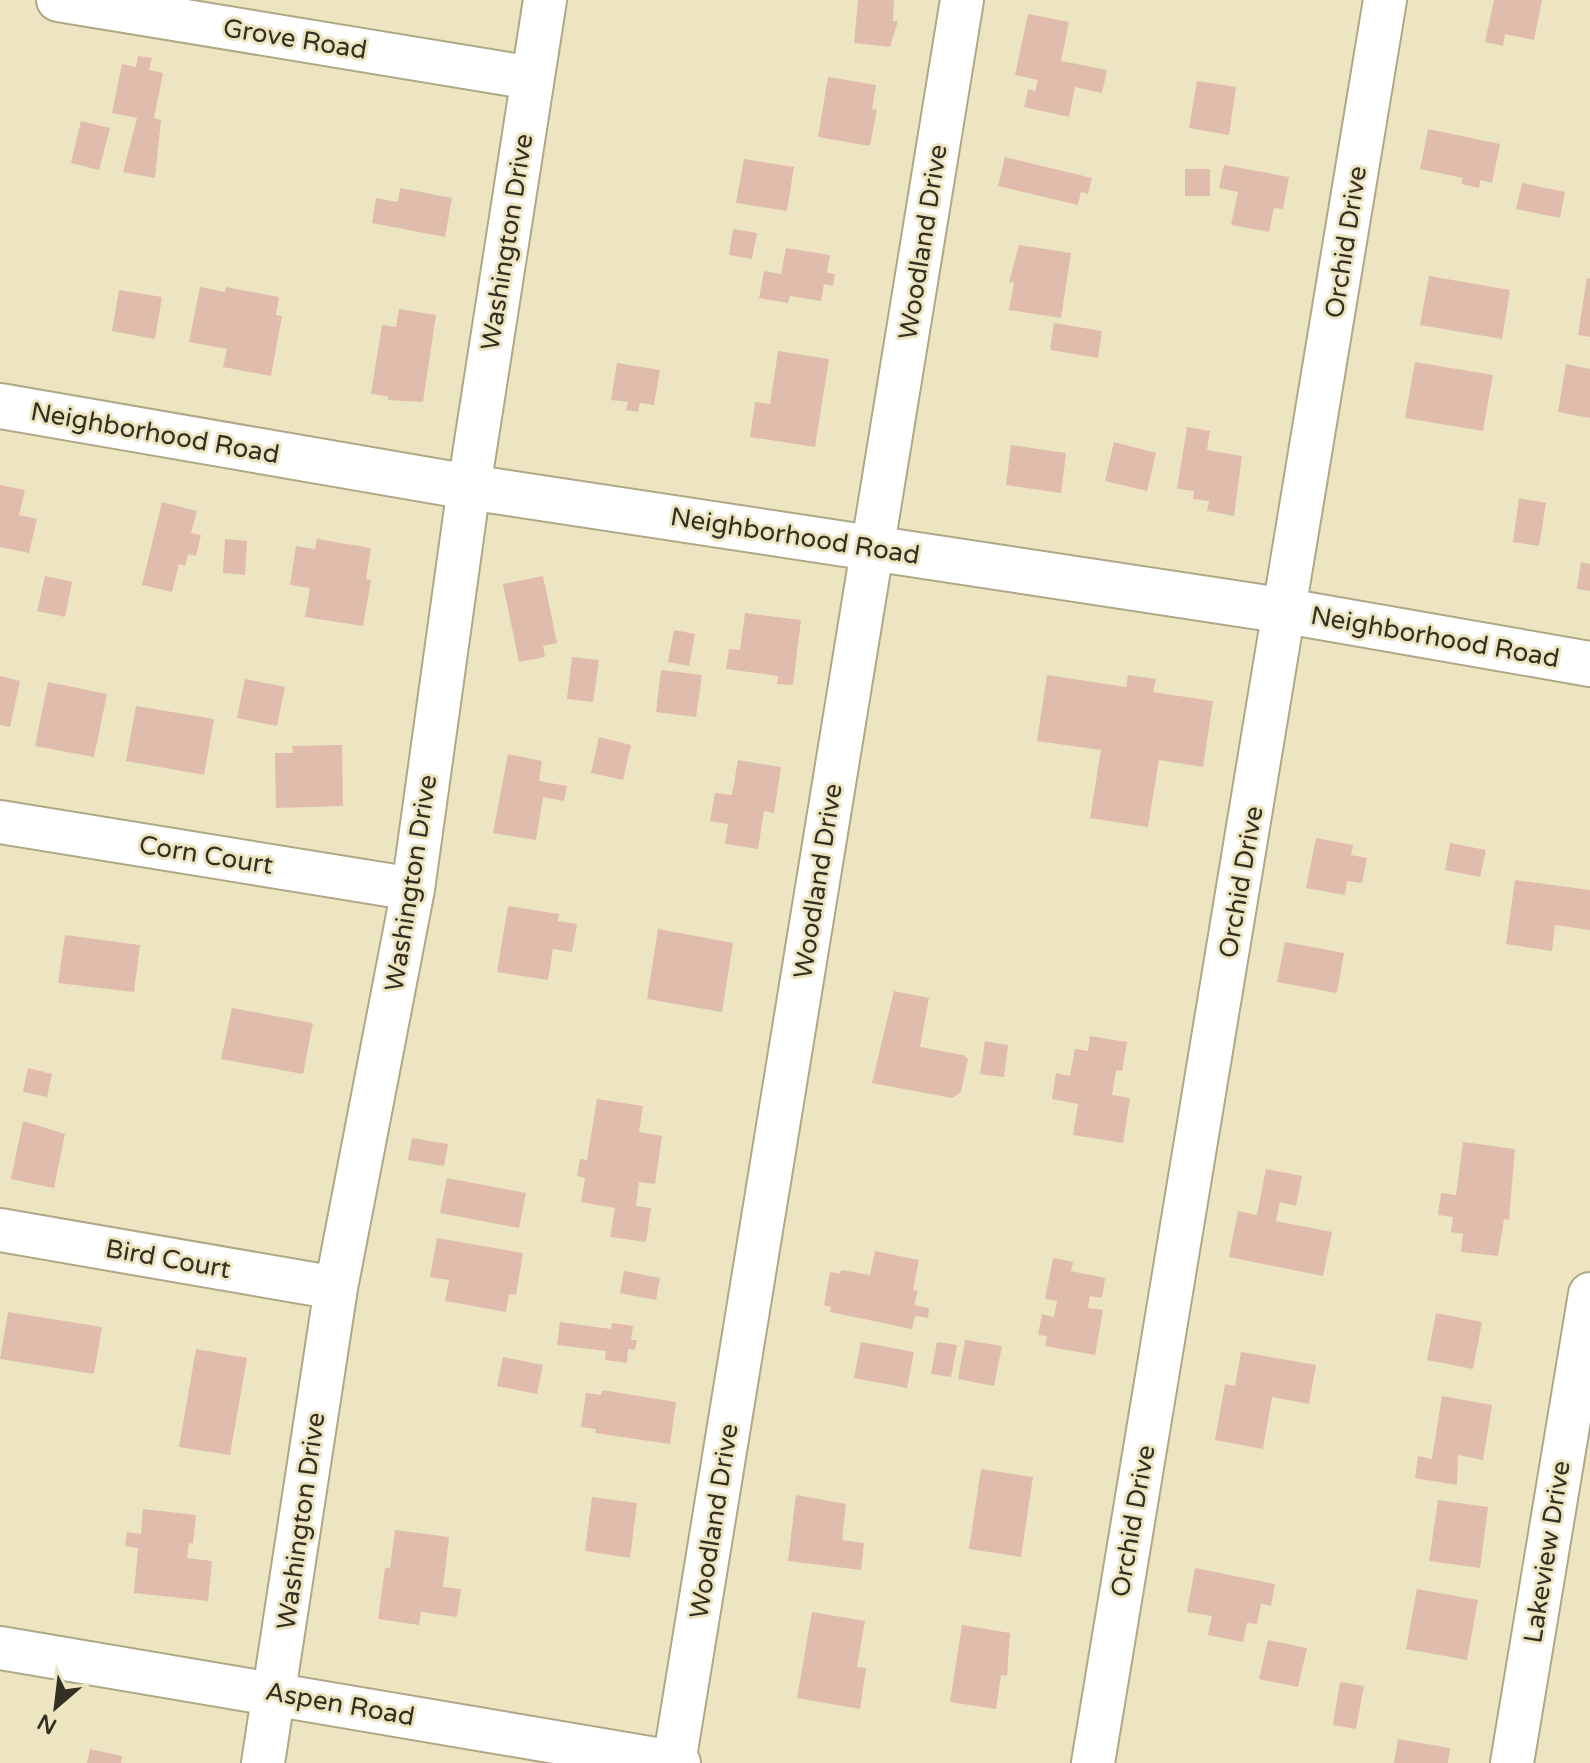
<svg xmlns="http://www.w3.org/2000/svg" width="1590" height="1763" viewBox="0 0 1590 1763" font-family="'Varela Round',sans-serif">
	<rect width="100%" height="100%" fill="#ede5c2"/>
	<path fill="#e0bcad" d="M858,0h36l-1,21h5l-8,26 -36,-4z
		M1494,0h48l-8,40 -29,-6 -2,12 -18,-4z
		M1028,14l41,8 -8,39 46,9 -5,23 -27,-6 -6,30 -45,-10 4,-18 7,2 3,-11 -23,-5z
		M138,56l14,2 -3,12 14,3 -9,45 7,2 -6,58 -32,-6 14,-54 -25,-5 10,-49 14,3z
		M828,77l48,8 -4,24 5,1 -7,36 -52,-9z
		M1197,81l39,6 -7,48 -40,-7z
		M81,121l29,7 -11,42 -28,-7z
		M1428,129l72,15 -8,39 -12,-3 -1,8 -18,-4 2,-6 -43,-9z
		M1005,157l87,21 -4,16 -7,-2 -3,13 -80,-19z
		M744,159l50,8 -7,44 -51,-8z
		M1224,165l65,12 -6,32 -9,-1 -5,24 -38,-7 7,-33 -19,-4z
		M1185,169h25v27h-25z
		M1522,183l43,9 -5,26 -44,-9z
		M400,188l52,10 -7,39 -73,-14 4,-25 22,4z
		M733,229l24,4 -5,26 -23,-4z
		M1019,245l52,8 -10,65 -52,-8 5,-27 -5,-1z
		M786,248l44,7 -3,18 8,1 -2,12 -9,-2 -3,17 -31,-5 -2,7 -29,-5 5,-27 17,3z
		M1429,276l81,14 -8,49 -82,-14z
		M1587,278l3,1v58l-12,-2z
		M200,287l25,5 1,-5 53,10 -3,18 6,1 -11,60 -48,-9 4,-18 -38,-7z
		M119,290l43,7 -7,42 -43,-8z
		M399,309l37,6 -13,87 -35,-2v-4l-17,-2 11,-69 14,2z
		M1054,323l48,8 -4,27 -48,-8z
		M778,351l51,8 -14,88 -65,-10 5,-35 15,2z
		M1415,362l78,13 -10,56 -78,-13z
		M617,363l43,7 -6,35 -14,-2 -2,9 -12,-2 2,-8 -17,-2z
		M1566,364l24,5v49l-32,-6z
		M1187,427l23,4 -3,19 35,6 -8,60 -27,-5 2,-10 -16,-2 1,-8 -17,-2z
		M1114,442l42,11 -9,38 -42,-10z
		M1011,445l55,8 -5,40 -55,-8z
		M0,485l25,5 -6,25 18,4 -8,34 -29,-6z
		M1519,498l27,5 -7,43 -26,-4z
		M162,502l35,9 -6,22 10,2 -5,21 -8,-2 -3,12 -6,-2 -7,28 -30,-7z
		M225,539l22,2 -2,34 -22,-2z
		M317,539l54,9 -5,31 5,1 -8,46 -58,-9 5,-29 -20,-3 6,-39 19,3z
		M1581,562l9,2v27l-13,-2z
		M45,576l27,6 -7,35 -28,-6z
		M543,576l14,67 -14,3 2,11 -26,5 -16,-78z
		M745,613l56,7 -8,65 -16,-1 1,-8 -52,-7 3,-20 11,1z
		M674,630l21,4 -6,32 -21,-4z
		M572,657l27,3 -6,42 -26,-3z
		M661,670l41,5 -6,42 -40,-5z
		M1047,675l79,12 2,-12 28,4 -3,13 60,9 -10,66 -44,-7 -11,67 -58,-9 11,-68 -64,-9z
		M0,676l20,5 -10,46 -10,-2z
		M245,679l40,8 -8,39 -40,-8z
		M48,682l59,12 -13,63 -59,-11z
		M136,706l78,13 -10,56 -78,-14z
		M599,737l32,8 -8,35 -32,-7z
		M342,745l1,61 -67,2 -1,-55h18l-1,-7z
		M508,754l34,7 -3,20 28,5 -3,15 -21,-4 -7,43 -43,-7z
		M738,760l43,7 -7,46 -10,-2 -6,38 -33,-5 3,-20 -18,-3 5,-28 17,2z
		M1316,838l37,7 -2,10 16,3 -5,25 -15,-2 -2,14 -39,-7z
		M1450,843l36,7 -6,27 -35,-7z
		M1515,880l75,10v40l-35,-5 -3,26 -46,-7z
		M508,906l51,8 -1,7 19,3 -5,28 -19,-3 -5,31 -51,-8z
		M658,929l75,14 -11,69 -75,-13z
		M65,935l75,10 -6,47 -76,-9z
		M1285,942l59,11 -7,40 -60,-11z
		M894,991l35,7 -9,49 43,8 5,4 -7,33 -9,6 -80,-15z
		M232,1008l81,15 -10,51 -82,-15z
		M1090,1036l37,6 -5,29 -6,-1 -4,25 18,3 -7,45 -50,-8 5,-31 -26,-5 4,-26 14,3 5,-27 13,2z
		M985,1041l23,4 -4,32 -24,-3z
		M28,1068l24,6 -5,23 -24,-5z
		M597,1099l46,7 -4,26 23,4 -7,48 -16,-2 -3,24 15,2 -5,34 -36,-5 5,-29 -34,-6 4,-24 -8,-2 3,-17 7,1z
		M23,1121l42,13 -11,54 -43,-9z
		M412,1138l36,6 -4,22 -36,-6z
		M1463,1142l52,7 -6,71 -5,-1 -6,37 -37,-4 2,-18 -12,-2 2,-15 -15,-2 3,-22 15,2z
		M1266,1169l36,7 -6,30 -16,-4 -4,19 56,11 -9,44 -94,-19 9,-46 19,4z
		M447,1178l79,15 -7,35 -79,-15z
		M437,1238l86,15 -7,42 -7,-1 -3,18 -61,-11 4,-21 -19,-3z
		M875,1251l44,9 -6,30 5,1 -4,14 15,3 -1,10 -13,-2 -3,13 -82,-17 1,-5 -7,-2 6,-33 10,2 1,-4 29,5z
		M1053,1258l20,4 -2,9 34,7 -3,20 -12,-2 -2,12 15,2 -8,45 -50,-9 2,-10 -9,-1 4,-21 12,3 3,-16 -12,-2z
		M624,1271l36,7 -4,22 -36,-7z
		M8,1312l94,15 -8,47 -94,-15z
		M1436,1313l46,9 -9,47 -46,-9z
		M560,1322l51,7 1,-6 21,3 -2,14h6l-2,10 -7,-1 -1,14 -22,-3 1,-9 -49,-6z
		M965,1340l37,6 -8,40 -36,-7z
		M861,1342l53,10 -7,36 -53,-10z
		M937,1342l20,3 -6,32 -20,-3z
		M196,1349l51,9 -17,97 -51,-8z
		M1241,1352l75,13 -7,39 -37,-7 -9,52 -48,-9 10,-56 10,2z
		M503,1357l40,8 -6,29 -40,-8z
		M602,1390l74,12 -6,42 -75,-11 1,-4 -15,-2 5,-34 15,2z
		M1442,1396l50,9 -9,55 -25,-5 -1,30 -42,-7 3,-22 14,3z
		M981,1469l52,8 -12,80 -52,-8z
		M796,1495l50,9 -4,36 22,3 -3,27 -73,-9z
		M592,1497l45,6 -7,55 -45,-7z
		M1438,1500l50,7 -8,61 -51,-7z
		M143,1509l53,6 -3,29 -4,-1 -2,15 25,3 -4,40 -74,-8 4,-45 -13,-2 2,-14 14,2z
		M395,1530l54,7 -6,50 18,2 -4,28 -36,-5 -2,13 -41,-6 7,-51h5z
		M1195,1568l80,16 -4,22 -10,-2 -4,20 -10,-1 -4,19 -35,-7 4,-19 -25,-4z
		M1417,1589l61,11 -11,60 -61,-11z
		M812,1612l53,9 -8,46 9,1 -6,41 -63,-11z
		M962,1625l48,8 -3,43 -6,-1 -5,34 -46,-7z
		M1268,1640l39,8 -9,39 -39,-8z
		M1340,1682l24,4 -8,43 -23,-4z
		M1398,1739l52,9 -2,15h-54z
		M90,1749l32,7 -1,7h-34z"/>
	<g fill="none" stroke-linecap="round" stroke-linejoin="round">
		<g stroke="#afa887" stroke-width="46">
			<path id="minor" d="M58,0l474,78
				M0,822l413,67
				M0,1230l336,58
				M0,1648l679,115
				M263,1763l73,-475 77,-399 56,-402 76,-487
				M674,1763l288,-1763
				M1093,1763l292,-1763
				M1512,1763l78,-469"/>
		</g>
		<g stroke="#afa887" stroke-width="48">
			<path id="tertiary" d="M0,406l469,81 817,124 304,53"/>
		</g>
		<use href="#minor" stroke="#fff" stroke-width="42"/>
		<use href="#tertiary" stroke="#fff" stroke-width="44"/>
	</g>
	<g text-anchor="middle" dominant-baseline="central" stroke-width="6" stroke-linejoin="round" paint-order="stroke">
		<g font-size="26" fill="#333022" stroke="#ede5c2">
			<text transform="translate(295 39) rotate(9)">Grove Road</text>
			<text transform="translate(507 242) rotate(-81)">Washington Drive</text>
			<text transform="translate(923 242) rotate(-81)">Woodland Drive</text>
			<text transform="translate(1346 242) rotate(-81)">Orchid Drive</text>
			<text transform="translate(155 433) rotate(10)">Neighborhood Road</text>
			<text transform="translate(795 536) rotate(9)">Neighborhood Road</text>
			<text transform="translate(1435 637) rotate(10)">Neighborhood Road</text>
			<text transform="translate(206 855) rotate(9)">Corn Court</text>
			<text transform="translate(818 881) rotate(-81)">Woodland Drive</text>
			<text transform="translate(1241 882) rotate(-80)">Orchid Drive</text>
			<text transform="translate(411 883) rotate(-81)">Washington Drive</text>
			<text transform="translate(168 1259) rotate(10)">Bird Court</text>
			<text transform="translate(301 1521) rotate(-82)">Washington Drive</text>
			<text transform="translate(714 1521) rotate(-81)">Woodland Drive</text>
			<text transform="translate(1133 1521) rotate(-80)">Orchid Drive</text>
			<text transform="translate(1547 1552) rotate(-81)">Lakeview Drive</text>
			<text transform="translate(340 1704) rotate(10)">Aspen Road</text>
		</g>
	</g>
	<g transform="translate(56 1707) rotate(208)" stroke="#ede5c2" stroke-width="6" paint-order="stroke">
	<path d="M0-6L14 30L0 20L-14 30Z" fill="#333022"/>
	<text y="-12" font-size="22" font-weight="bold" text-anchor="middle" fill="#333022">N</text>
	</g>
</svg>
